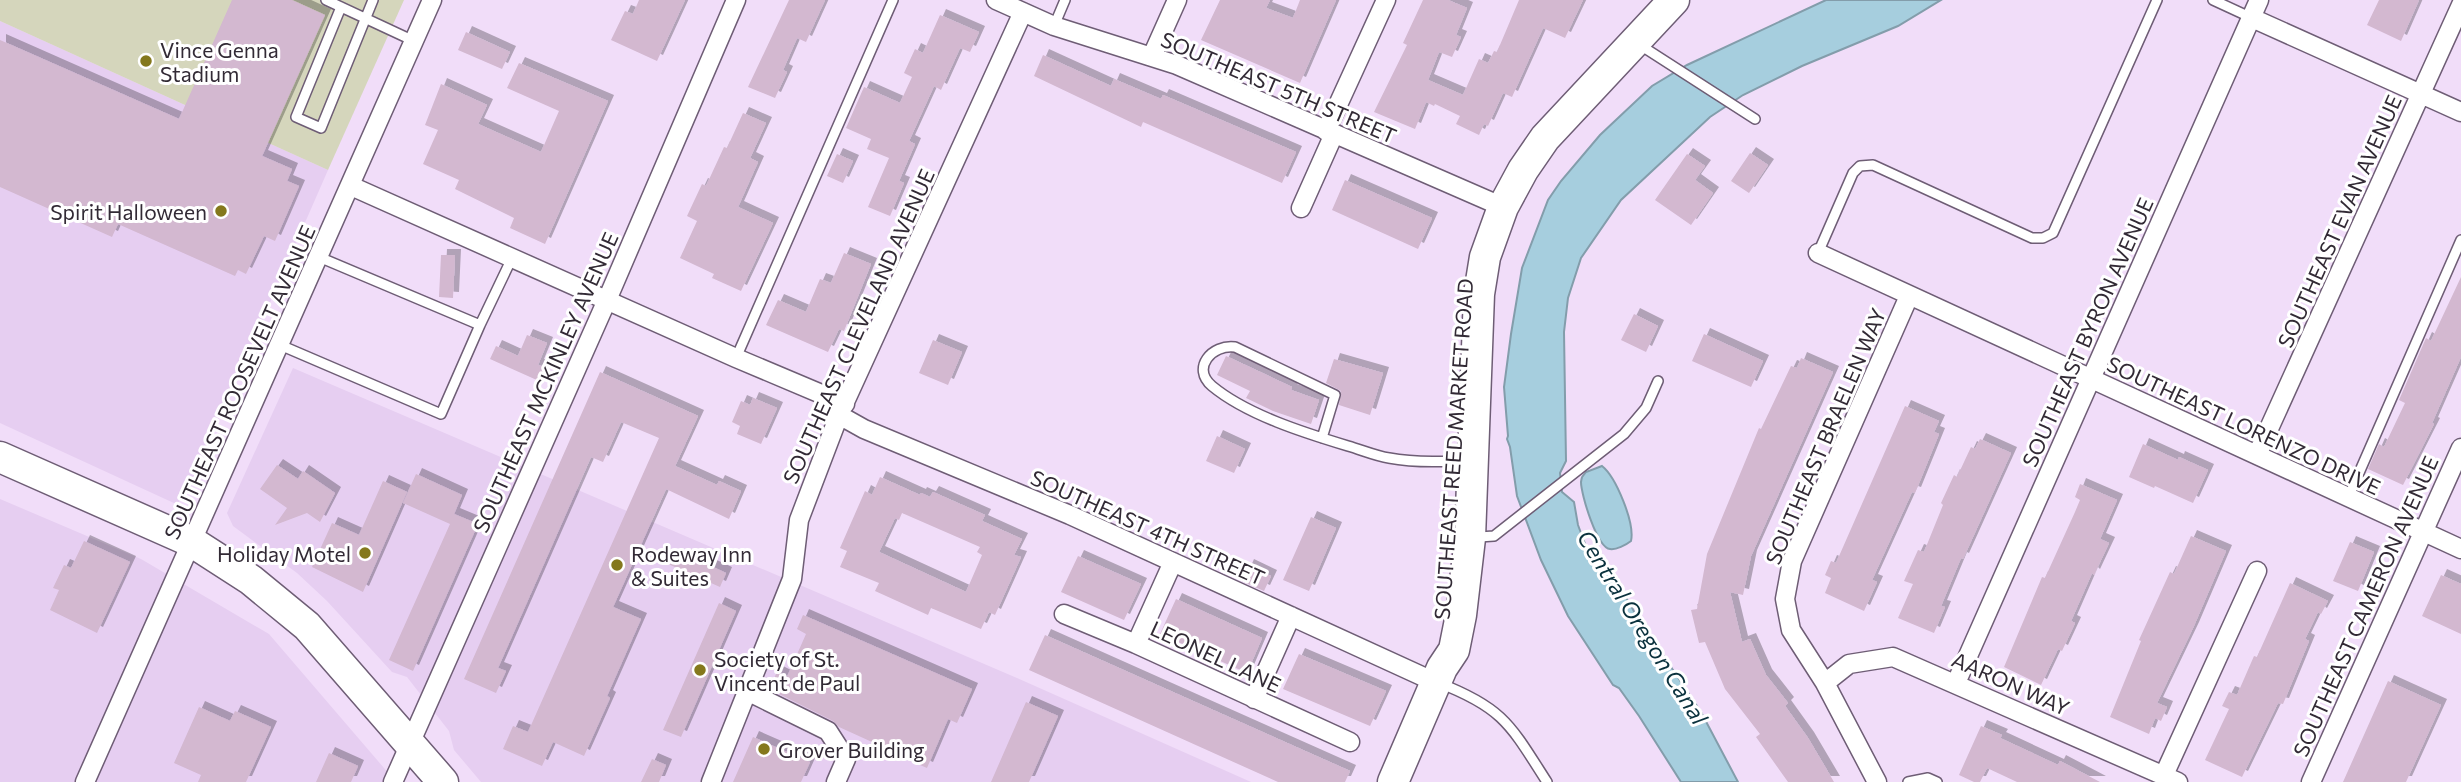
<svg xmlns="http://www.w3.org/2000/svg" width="2461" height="782" viewBox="0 0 2461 782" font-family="Commissioner,sans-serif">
	<defs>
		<filter id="shadow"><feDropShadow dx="6" dy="-6" stdDeviation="0" flood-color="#0004"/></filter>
	</defs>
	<rect width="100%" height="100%" fill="#f1ddf9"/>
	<path fill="#e6cef1" d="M0,21l328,149 -143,327 -9,7 -176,-81z
		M293,368l724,310 234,104h-770l-27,-32 -5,-19 -42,-54 -15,-5 -65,-71 -30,-28 -64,-47 -6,-13z
		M0,499l141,60 128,75 127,148h-396z"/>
	<path fill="#d5d6bc" d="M0,0h404l-76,170 -328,-149z"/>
	<path fill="#a6cede" stroke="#839dab" stroke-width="2" d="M1826,0h115l-43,26 -96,40 -59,29 -33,22 -89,83 -40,58 -13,40 -4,34 2,129 -6,12 2,19 12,10 4,23 12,32 18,17 21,28 18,34 12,13 42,63 37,70h-57l-42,-66 -20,-28 -6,-3 -45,-69 -27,-56 -24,-64 -7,-49 -3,-8 1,-3 -4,-49 7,-53 11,-66 26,-68 13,-19 39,-46 52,-49 35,-21z
		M1602,466c14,11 33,57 29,75 -5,4 -15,9 -21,8 -13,-1 -29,-55 -29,-67 1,-6 1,-5 5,-10z"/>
	<path fill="#d3b8d0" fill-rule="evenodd" filter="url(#shadow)" d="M232,0h60l33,15 -63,141 30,13 -5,12 12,5 -24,55 -11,-5 -18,38 -8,-4 -3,6 -117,-52 -6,13 -112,-50v-147l179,79z
		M639,0h46l-28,61 -46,-21 14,-29 8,3z
		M789,0h36l-19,42 -9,-4 -14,32 4,2 -12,26 -27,-11z
		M1220,0h50l-4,8 27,10 7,-18h36l-36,83 -99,-43z
		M1423,0h25l19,8 -11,27 5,2 -9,20 -13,-5 -11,28 35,15 16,-36 9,4 6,-12 3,1 22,-52h64l-18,38 -22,-10 -31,69 -9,-4 -15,33 -4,-2 -5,11 -23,-11 4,-8 -25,-12 -1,2 -8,-4 -11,27 -41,-17 33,-67 -4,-2z
		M2379,0h40l-18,41 -34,-16z
		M940,15l39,17 -9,20 -10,-4 -19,42 -7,-4 -25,55 6,3 -16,37 5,2 -14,33 -22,-9 21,-49 -22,-9 4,-10 -25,-11 18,-41 36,16 12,-26 -8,-4 11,-24 8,4z
		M466,32l44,20 -8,17 -44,-19z
		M1043,55l68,31 3,-7 47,20 2,-4 133,57 -14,31 -139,-61 -2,5 -107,-51z
		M519,63l89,38 -63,143 -35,-16 4,-10 -59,-29 4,-9 -36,-16 15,-34 -13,-5 16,-41 46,21 -9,19 63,28 18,-41 -52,-23z
		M743,113l23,10 -16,35 8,4 -20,45 35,16 -32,68 -29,-13 2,-4 -34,-16 17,-37 -10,-5 15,-32 4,2 18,-39 3,1z
		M1750,153l18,12 -19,28 -18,-12z
		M837,154l16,7 -10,22 -16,-7z
		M1687,154l18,12 -10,14 18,13 -22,32 -36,-25z
		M1345,180l87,38 -14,31 -86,-39z
		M844,253l27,11 -27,67 -5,-2 -11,23 -62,-27 12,-25 28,12 14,-33 11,4z
		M441,255h14l-2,43 -14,-1z
		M2461,277v80l-29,66 2,1 -31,61 -35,-16 11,-25 5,3 21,-44 -6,-3 27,-62 5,3z
		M1634,314l24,12 -12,26 -25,-12z
		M1704,334l59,27 -12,26 -59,-26z
		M527,335l20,8 -9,22 7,2 -6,14 -49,-22 6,-13 22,10z
		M933,340l29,12 -14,33 -29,-12z
		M1226,356l66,31 -1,3 28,10 -8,24 -38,-13 -27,-13 4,-7 -33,-16z
		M1801,358l32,14 -82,184 -8,39 -13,-3 12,50 8,-3 16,36 22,28 -3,3 23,32 26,44h-46l-32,-45 4,-3 -35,-45 -20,-47 -6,1 -8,-33 6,-1 10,-55 52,-126 2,1 30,-63 6,2z
		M1334,359l49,14 -13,42 -31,-10 2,-14 -15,-8z
		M600,372l98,44 -23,50 42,19 2,-4 22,10 -12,28 -63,-30 -53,118 28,12 -34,77 3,2 -26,58 -31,-14 -11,24 -39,-17 10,-23 15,6 131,-294 -38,-16 -18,40 -12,-5 -93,211 8,3 -10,22 -32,-14z
		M753,398l24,10 -16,36 -24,-10 3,-8 -8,-4 9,-21 9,4z
		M1905,406l34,15 -5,11 5,2 -24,59 -3,-1 -40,88 5,2 -13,29 -39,-18 6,-15 -6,-3 6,-14 5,2z
		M1217,436l28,13 -11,24 -28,-12z
		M1980,439l31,14 -48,106 -2,-1 -20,48 4,1 -11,26 -36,-15 15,-34 -9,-3 14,-31 6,2 19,-47 -2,-2 13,-28 3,2 14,-30 4,2z
		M2143,444l35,16 1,-3 29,13 -15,33 -38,-17 -1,2 -25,-11z
		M277,465l21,14 5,-8 32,22 -15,29 -13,-9 -32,12 12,-17 -27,-19z
		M416,474l46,21 -8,19 24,10 -65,147 -24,-11 61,-136 -47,-21z
		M880,477l40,18 1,-2 9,4 3,-5 52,23 -3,6 40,18 -8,16 7,2 -26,58 -6,-3 -8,17 -50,-21 -3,7 -53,-24 4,-8 -39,-16 7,-16 -7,-3 25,-57 7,4zM902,513l78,34 -3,5 5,3 -16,37 -87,-40 16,-34 4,2z
		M383,481l24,11 -44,100 -51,-25 20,-44 27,12z
		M2080,484l37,16 -17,39 9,4 -15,32 -2,-2 -21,48 4,2 -13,28 -4,-2 -17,36 -37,-18 38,-90 3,1 30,-66 5,-12 -5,-3z
		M1311,517l25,11 -27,63 -26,-11z
		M2191,536l35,15 -33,77 -36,75 10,4 -6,14 -6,-3 -6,16 -39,-17 31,-76 -2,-1 31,-68 4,2z
		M84,541l46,21 -33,71 -47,-23 9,-20 -6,-2 11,-23 7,3z
		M2350,542l24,10 -16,39 -25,-10z
		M687,555l39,18 -6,14 -61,-27z
		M1078,556l63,28 -17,36 -63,-28z
		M1248,565l23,11 -7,15 -23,-10z
		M2441,575l20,9v50l-39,-18z
		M2290,583l38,18 -7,13 -3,-2 -13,27 4,2 -26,63 -5,-1 -36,74 -37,-17 24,-51 -7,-3 7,-14 8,3 17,-39 3,1z
		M1176,599l86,39 -15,35 -87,-39z
		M719,603l17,8 -55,126 -18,-7z
		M803,615l169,74 -15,34 -9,-4 -21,49 -56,-24 1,-2 -33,-15 -6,-6 -64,-32 8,-17 10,5 19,-43 -9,-5z
		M1045,635l305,136 -5,11h-67l-249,-112z
		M1299,654l87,37 -16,35 -87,-37z
		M2388,681l53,24 -35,77h-63z
		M1026,702l32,14 -29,66h-38z
		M199,707l31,14 5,-10 36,16 -25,55h-48l3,-7 -27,-12z
		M1981,726l21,9 -2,3 58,27 2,-4 40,21h-83l-30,-14 -7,14h-6l-15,-7z
		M753,737l57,25 -9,20h-68z
		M329,753l29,13 -7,16h-35z
		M652,759l14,6 -7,17h-18z"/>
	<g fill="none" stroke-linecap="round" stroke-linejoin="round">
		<g stroke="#6e5d75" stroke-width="12">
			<path id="lane" d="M326,0l88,41
				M2213,0l39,18
				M341,7l-45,110 25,11 52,-128
				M1054,26l11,-26
				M1640,45l115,74
				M1818,253l35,-80 7,-7 13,-1 159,73h11l10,-5 104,-233
				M319,257l161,68 32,-67
				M280,345l161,69 39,-89
				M736,358l157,-358
				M1322,438l13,-43 -100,-48c-23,-3 -44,21 -23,39 35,29 93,47 136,60 14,4 28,10 41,12 21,4 43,4 64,3
				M2348,498l113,-258
				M1449,539l45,-3 28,-22 102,-80 22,-26 12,-27
				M1439,683c65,25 72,43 108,99
				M1908,782l20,-4 9,4"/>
		</g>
		<g stroke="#6e5d75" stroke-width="21">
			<path id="street" d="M996,0l58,26 123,39 326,142
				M2252,18l209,94
				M1152,56l25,-56
				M1326,131l60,-131
				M351,186l385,172 109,46
				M1301,208l33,-74
				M1818,253l643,296
				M839,415l25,14 206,86 367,168
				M2257,455l204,-450
				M1064,614l72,30 214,98
				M1136,644l37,-82
				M1825,683l24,-19 44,-7 285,125
				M1956,683l303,-683
				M749,692l79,39 18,28 -10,23
				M1254,699l37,-83
				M2164,775l93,-204
				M85,782l347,-782
				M393,782l214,-482 129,-300
				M711,782l81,-203 7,-59 40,-105 184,-403
				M1877,782l-52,-99 -34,-53 -6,-31 7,-38 117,-265
				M2311,782l150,-334"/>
		</g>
		<g stroke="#6e5d75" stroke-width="33">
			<path id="primary" d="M0,457l192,85 59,38 56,46 136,156
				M1393,782l49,-114 12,-18 7,-35 9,-77 9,-244 6,-37 18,-50 20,-37 22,-32 129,-138"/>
		</g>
		<use href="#lane" stroke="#fff" stroke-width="9"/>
		<use href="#street" stroke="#fff" stroke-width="18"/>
		<use href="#primary" stroke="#fff" stroke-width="30"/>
	</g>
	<g fill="#84781c" stroke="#fff" stroke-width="2.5">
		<circle cx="146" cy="61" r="7"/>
		<circle cx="221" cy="211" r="7"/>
		<circle cx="365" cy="553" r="7"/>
		<circle cx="617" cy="565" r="7"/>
		<circle cx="700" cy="670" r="7"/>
		<circle cx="764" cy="749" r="7"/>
	</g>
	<g text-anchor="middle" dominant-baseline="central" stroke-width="6" stroke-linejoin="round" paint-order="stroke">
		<g font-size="21" fill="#322a35" stroke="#fff" text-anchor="start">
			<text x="160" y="49">Vince Genna<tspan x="160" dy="24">Stadium</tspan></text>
			<text x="207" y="211" text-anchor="end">Spirit Halloween</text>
			<text x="351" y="553" text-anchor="end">Holiday Motel</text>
			<text x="631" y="553">Rodeway Inn<tspan x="631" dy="24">&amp; Suites</tspan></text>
			<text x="714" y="658">Society of St.<tspan x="714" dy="24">Vincent de Paul</tspan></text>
			<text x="778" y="749">Grover Building</text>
		</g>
		<g font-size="21" fill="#322a35" stroke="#fff">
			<text transform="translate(1279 87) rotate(23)">SOUTHEAST 5TH STREET</text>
			<text transform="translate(2339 221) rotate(-66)">SOUTHEAST EVAN AVENUE</text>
			<text transform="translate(858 326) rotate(-66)">SOUTHEAST CLEVELAND AVENUE</text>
			<text transform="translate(2087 332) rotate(-66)">SOUTHEAST BYRON AVENUE</text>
			<text transform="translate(239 382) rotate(-66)">SOUTHEAST ROOSEVELT AVENUE</text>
			<text transform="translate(545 382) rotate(-66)">SOUTHEAST MCKINLEY AVENUE</text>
			<text transform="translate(2244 425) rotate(25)">SOUTHEAST LORENZO DRIVE</text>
			<text transform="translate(1825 436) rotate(-67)">SOUTHEAST BRAELEN WAY</text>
			<text transform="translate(1453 449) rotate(-86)">SOUTHEAST REED MARKET ROAD</text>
			<text transform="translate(1148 527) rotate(24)">SOUTHEAST 4TH STREET</text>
			<text transform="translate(2365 606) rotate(-66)">SOUTHEAST CAMERON AVENUE</text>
			<text transform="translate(1216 656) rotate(25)">LEONEL LANE</text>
			<text transform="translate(2011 683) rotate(24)">AARON WAY</text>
		</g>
		<g font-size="23" font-style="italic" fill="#0a313d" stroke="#fff">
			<text transform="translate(1643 627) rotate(58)">Central Oregon Canal</text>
		</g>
	</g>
</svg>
